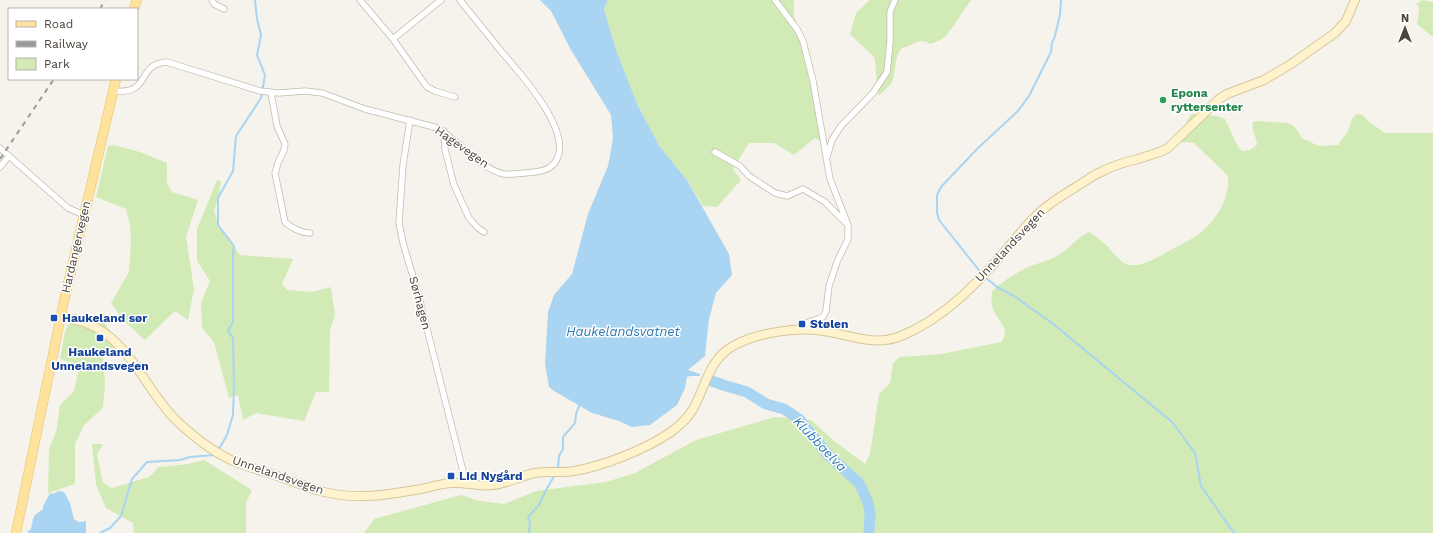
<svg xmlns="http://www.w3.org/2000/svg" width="1433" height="533" viewBox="0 0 1433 533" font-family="'Work Sans',sans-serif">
	<rect width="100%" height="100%" fill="#f6f3ec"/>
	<path fill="#d2eab5" d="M608,0h186v17l9,20 23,107 -11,-6 -21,17 -20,-12h-25l-16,26 8,11 -24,27 -14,-1 -16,-26 -27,-33 -22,-41 -22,-56 -12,-41z
		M870,0h101l-24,35 -5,4 -11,5c-14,-8 -17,2 -29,4 -8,9 -6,23 -10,34 -3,5 -9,9 -13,14l-2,-8 -2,-30 -25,-24 6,-21z
		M1422,0l11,2v35l-16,-13 2,-15 -1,-4h-3z
		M1191,114l27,2 7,3 13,28 4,4 8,-1 7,-5c0,-8 -6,-14 -4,-23l3,-1 31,2 7,3 9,13 7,2 2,2 8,3 18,-1 10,-14 4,-12 5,-5 6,1 5,6 17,12h48v400h-1069l10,-14 87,-24 19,6 24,3 32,-13 70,-9 29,-9 61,-33 79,-23 36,3 23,21 31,23 5,-10 9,-60 11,-11 3,-20 7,-6 41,-3 60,-12c10,-12 -2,-20 -7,-31 -3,-6 -3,-12 -2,-19 6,-9 28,-21 38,-26 9,-3 18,-5 27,-10 12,-7 20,-19 32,-24 6,4 12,8 17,13 6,5 12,16 20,19 12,5 28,-5 38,-10 11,-7 24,-12 35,-20 17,-13 31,-36 29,-58l-34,-33 -8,-1 -11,1z
		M114,145l26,7 27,11v20l5,9 26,8 -12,37 8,52 -6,31 -13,-9 -30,29 -21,-19 -13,-18 18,-31 2,-31 -1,-16 -4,-16 -30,-12 12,-51z
		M217,180l4,1 -2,13 -5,17 6,16 20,28 53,4 -11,25 5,6 25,2 19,-5 4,29 -5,14 -1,62h-13l-12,29 -48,-8 -13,7 -5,-25 -9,3 -15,-56 -12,-14 -1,-25 9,-22 -13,-20v-32z
		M73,314l26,2 23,31 -19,11 2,25 -2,25 -19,17 -9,19v40l-27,9 1,-44 7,-17 4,-27 14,-14 5,-22 -19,-11 5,-26z
		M92,444h11l-6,10 6,29 9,5 37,-11 10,-10 29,-3 16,-4 48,30 -6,13v30h-112l-1,-10 -27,-15 -10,-23z"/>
	<path fill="#a9d4f2" d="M540,0h68l-4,9 12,41 22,56 22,41 27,33 42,74 3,21 -16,18 -7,26 -4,37 -17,14 12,4v2h-9l-4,1 -2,11 -8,17 -27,20 -18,2 -13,-6 -27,-8 -38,-22 -5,-4 -4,-23 3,-52 6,-17 18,-21 16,-60 20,-48 5,-27 -2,-24 -40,-65 -20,-39z
		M58,491l6,1 6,11 4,16 5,3 7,-1v12h-58v-2l3,-2 2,-10 2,-4 8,-6v-3l7,-13 3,1z"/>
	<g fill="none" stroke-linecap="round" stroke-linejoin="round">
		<path stroke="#a9d4f2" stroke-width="2" d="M982,274l-43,-54 -2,-8v-17l4,-8 37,-39 40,-37 11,-15 22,-44 1,-9 3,-7 5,-21 1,-15
			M985,277l12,10 17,9 38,27 120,99 23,31 6,33 33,47
			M219,449l8,-14 6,-20 1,-30 -1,-47 -5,-7 5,-9v-69l1,-7 -16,-21v-27l15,-27 3,-35 25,-38 4,-23 -8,-20 4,-20 -4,-16 -2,-19
			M558,468l1,-12 4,-7v-12l12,-14 1,-9 3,-8
			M100,533l10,-5 11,-12 11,-37 15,-17 33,-2 10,-3 25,-2
			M529,533l1,-9 -2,-7 11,-12 7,-15 9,-15"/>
		<path stroke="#a9d4f2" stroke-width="11" d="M709,380l14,5 24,7 19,12 18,5 15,10 29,36 31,28 8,17 2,7 1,7 -1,19"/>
		<g stroke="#c2bbae" stroke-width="7">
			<path id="minor" d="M212,0l2,4 10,5
				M360,0l33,39 34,48 8,4 20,6
				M775,0l22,29 6,12 10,40 17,98 18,46v14l-11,23 -8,24 -3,25 -3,6 -17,6 -1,7
				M393,39l48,-39
				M113,91c40,4 22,-27 54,-29l93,29 19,2 26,-2 17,2 43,16 69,18c23,10 45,42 70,47 10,1 21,-1 31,-2 9,-1 18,-4 22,-13 15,-30 -39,-88 -57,-109 -13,-17 -27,-33 -40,-50
				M271,93l6,33 8,18 -1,6 -6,13 -3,10 10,49c6,6 17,11 25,11
				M410,120l-7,45 -4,58 4,20 16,54 47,186
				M444,131l1,19 9,35 15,33 9,10 6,4
				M0,148l68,60 16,7
				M715,152l25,14 9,10 26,17 12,3 16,-7 22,13 21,21
				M827,157l5,-17 9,-14 32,-33 14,-21 3,-30v-30l5,-12
				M0,167l9,-11"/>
		</g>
		<g stroke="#d6c79b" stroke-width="10">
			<path id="secondary" d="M61,316c8,2 17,4 25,7 45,17 59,68 92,99 15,14 34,29 53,38 16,7 33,11 49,17 15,5 29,11 44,15 33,8 63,3 97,-3 10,-2 21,-6 32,-6 13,-1 25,4 39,2 15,-1 28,-9 43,-12 13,-2 26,0 39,-2 30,-5 72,-22 97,-39 8,-6 17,-14 22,-23 13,-23 16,-51 42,-64 25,-13 62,-18 89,-14 27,4 50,16 77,5 42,-17 76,-52 105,-86 13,-15 24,-31 40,-43 10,-8 22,-15 33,-22 7,-4 14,-10 22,-13 11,-6 24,-10 37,-13 11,-4 20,-5 30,-11l51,-49 8,-5 37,-14 27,-16 44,-31 11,-12 9,-21"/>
		</g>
		<g stroke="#e6c16a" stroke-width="10">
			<path id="primary" d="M134,9l3,-9
				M16,533l48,-232 52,-222"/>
		</g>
		<use href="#minor" stroke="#fff" stroke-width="5.5"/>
		<use href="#secondary" stroke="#fff3cd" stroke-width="8"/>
		<use href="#primary" stroke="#ffe39c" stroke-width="9"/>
		<path stroke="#9a9a9a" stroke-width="2" stroke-dasharray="5 5" stroke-linecap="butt" d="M100,9l5,-9
			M0,159l54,-80"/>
	</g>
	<circle fill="#2e9e5b" stroke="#fff" stroke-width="1.5" cx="1163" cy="100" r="4"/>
	<g fill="#1a4fb4" stroke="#fff" stroke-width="1.5">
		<rect x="50" y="314" width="8" height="8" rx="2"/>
		<rect x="798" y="320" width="8" height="8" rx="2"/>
		<rect x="96" y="334" width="8" height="8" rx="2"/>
		<rect x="447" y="472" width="8" height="8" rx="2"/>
	</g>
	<g text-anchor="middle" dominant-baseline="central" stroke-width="3" stroke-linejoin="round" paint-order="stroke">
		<g font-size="12" font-weight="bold" fill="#27864d" stroke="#fff" text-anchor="start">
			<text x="1171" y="93">Epona<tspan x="1171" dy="14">ryttersenter</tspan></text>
		</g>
		<g font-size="12" fill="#4b4439" stroke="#fff">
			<text transform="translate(462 147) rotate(35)">Hagevegen</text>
			<text transform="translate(1010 245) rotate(-47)">Unnelandsvegen</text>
			<text transform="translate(76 247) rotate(-77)">Hardangervegen</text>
			<text transform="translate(420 303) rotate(75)">Sørhagen</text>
			<text transform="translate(278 475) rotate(19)">Unnelandsvegen</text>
		</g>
		<g font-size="12" font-weight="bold" fill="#164399" stroke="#fff" text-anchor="start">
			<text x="62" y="318">Haukeland sør</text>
			<text x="810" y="324">Stølen</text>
			<text x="100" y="352" text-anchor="middle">Haukeland<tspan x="100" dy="14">Unnelandsvegen</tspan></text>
			<text x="459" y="476">Lid Nygård</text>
		</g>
		<g font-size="13" font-style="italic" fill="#2e7ab2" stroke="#fff">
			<text x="623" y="331">Haukelandsvatnet</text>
			<text transform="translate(820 444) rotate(46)">Klubbaelva</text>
		</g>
	</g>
	<rect x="8" y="8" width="130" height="72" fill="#ffffff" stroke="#b7b4b0"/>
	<rect x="16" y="21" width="20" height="6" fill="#ffe39c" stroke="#b7b4b0"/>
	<text x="44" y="28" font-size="12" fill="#4b4439">Road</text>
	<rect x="16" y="41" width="20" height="6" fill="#9a9a9a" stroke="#b7b4b0"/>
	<text x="44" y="48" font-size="12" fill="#4b4439">Railway</text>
	<rect x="16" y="58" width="20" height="12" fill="#d2eab5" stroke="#b7b4b0"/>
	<text x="44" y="68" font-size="12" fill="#4b4439">Park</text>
	<g transform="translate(1405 28)" stroke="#ffffff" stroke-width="3" paint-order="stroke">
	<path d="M0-3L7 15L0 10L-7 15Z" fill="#4b4439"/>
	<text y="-6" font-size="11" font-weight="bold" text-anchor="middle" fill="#4b4439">N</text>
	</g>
</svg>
